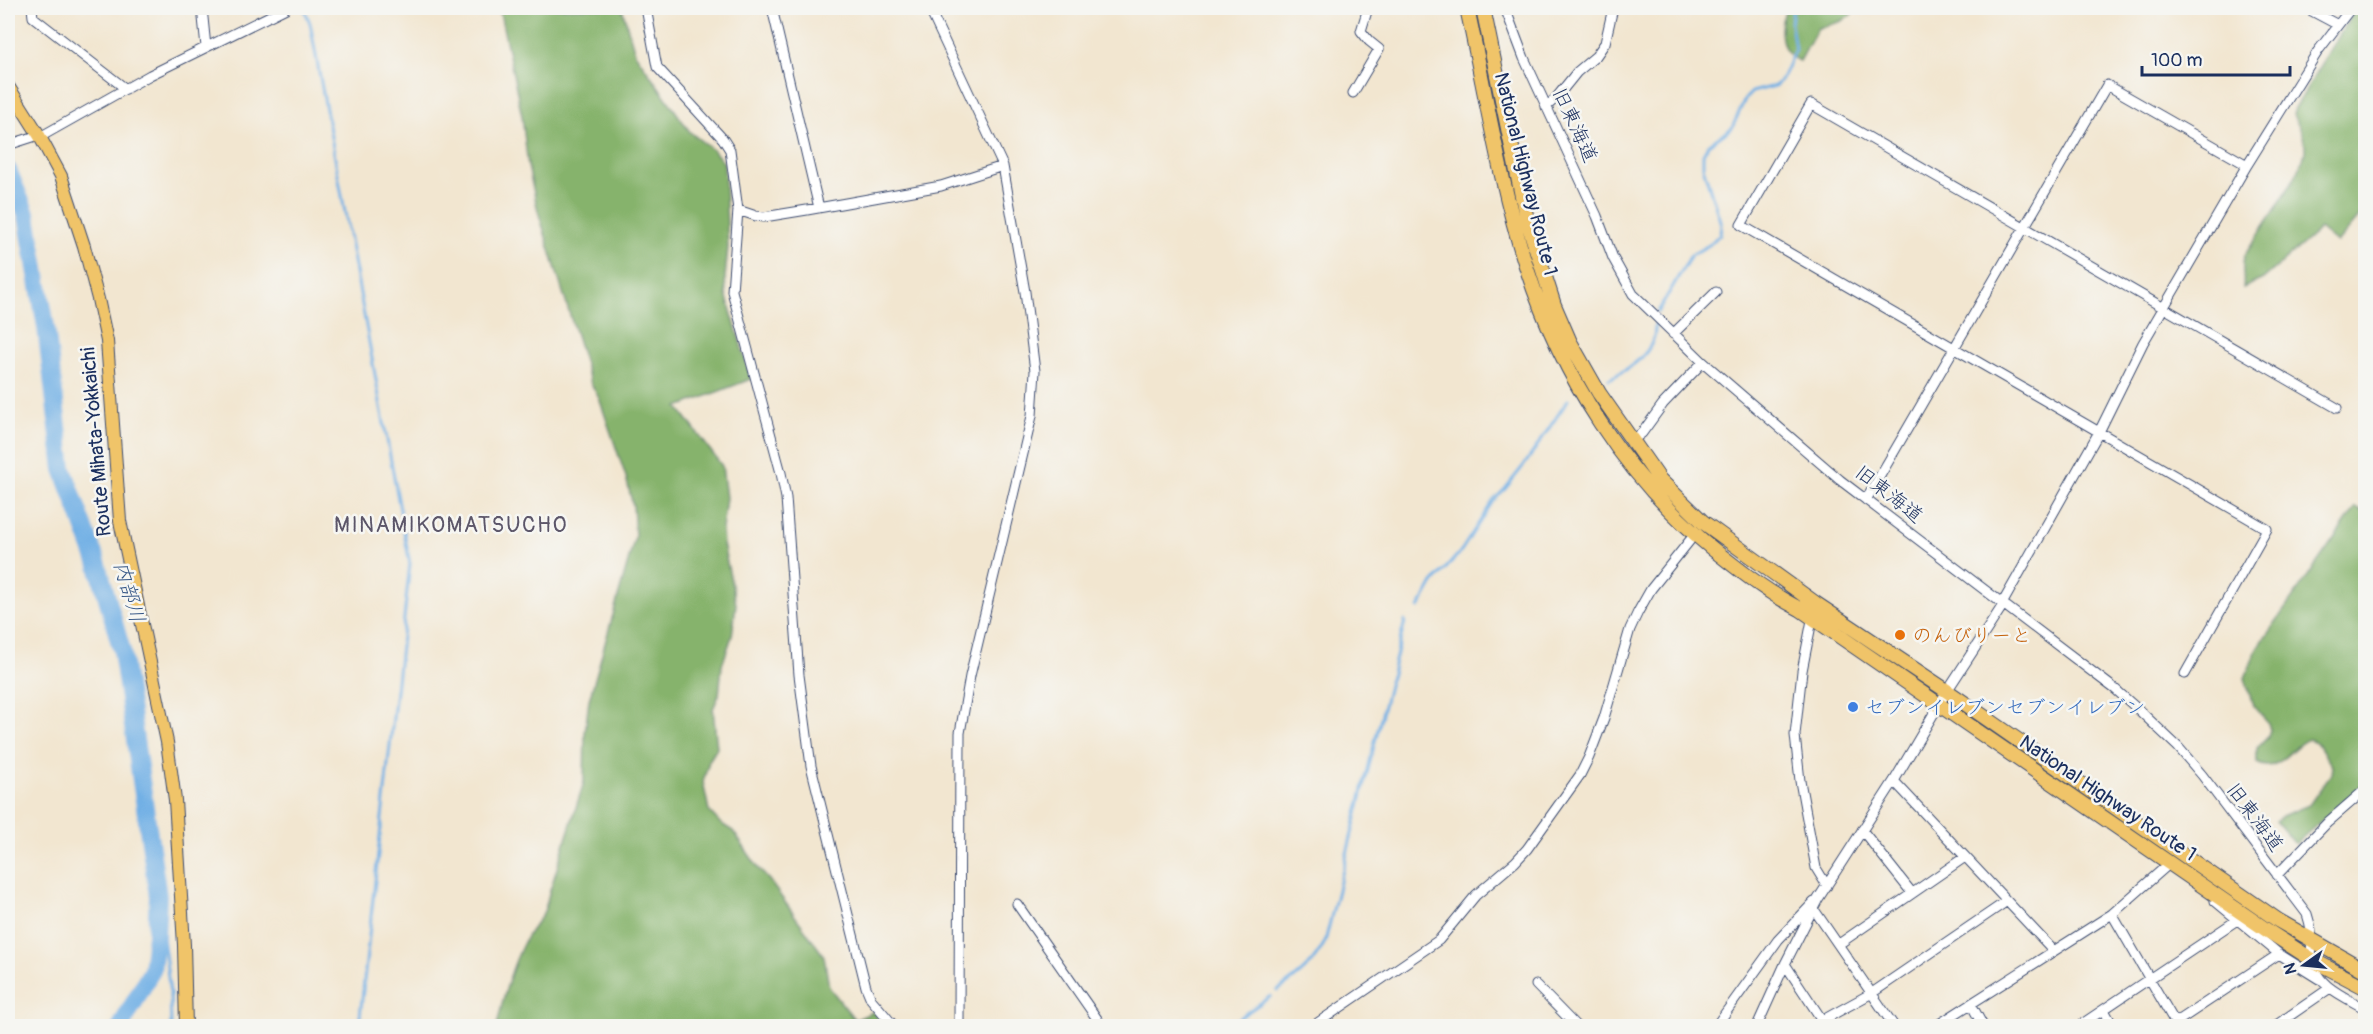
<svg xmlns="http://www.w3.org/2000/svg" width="2373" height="1034" viewBox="0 0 2373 1034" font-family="Pangolin,'Klee One',sans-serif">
	<rect width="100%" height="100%" fill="#f6f6f2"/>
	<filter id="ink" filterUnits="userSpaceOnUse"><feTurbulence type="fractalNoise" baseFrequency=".0167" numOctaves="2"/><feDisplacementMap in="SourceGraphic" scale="12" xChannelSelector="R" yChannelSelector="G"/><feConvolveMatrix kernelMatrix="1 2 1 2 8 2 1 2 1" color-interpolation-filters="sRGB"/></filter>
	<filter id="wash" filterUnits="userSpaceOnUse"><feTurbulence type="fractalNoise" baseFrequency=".008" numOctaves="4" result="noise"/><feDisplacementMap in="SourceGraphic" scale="24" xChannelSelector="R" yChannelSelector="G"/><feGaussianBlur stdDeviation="1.35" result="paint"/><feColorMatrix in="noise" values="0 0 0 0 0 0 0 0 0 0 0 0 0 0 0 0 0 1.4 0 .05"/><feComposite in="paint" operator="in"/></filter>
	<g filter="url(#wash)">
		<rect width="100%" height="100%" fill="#f2e6d0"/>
		<path fill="#86b36c" stroke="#507165" stroke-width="1.5" d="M499,8h123l13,45 55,79 24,19 10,12 4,84 -3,31 1,16 25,85 -73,28 44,59 4,32 -4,31 1,15 13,60 -4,32 -10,29 -3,30 -6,14 4,39 -8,13 -6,21 6,29 11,12 13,8 26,38 10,11 55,76 5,31 26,33 18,-8 12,14h-388c7,-32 14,-59 29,-88 10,-18 18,-18 22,-41l36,-115 1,-50 4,-32 46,-163 -2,-31 -7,-29 -27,-79 -8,-14 -53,-173 -10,-45 -6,-50z
			M1787,8h69c-7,14 -24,16 -38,20l-18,33c-21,-7 -23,-35 -13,-53z
			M2356,8h9v202l-28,33 -17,-14 -57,50 -20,9c2,-12 -3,-22 2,-33 13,-21 59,-83 60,-105 1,-12 -7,-25 -12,-35l2,-7z
			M2356,507l10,6 -1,270 -70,61 -19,-23 6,-5 27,-11 22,-31 1,-8 -16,-24 -7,-3c-17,4 -31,37 -52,24v-15l11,-11 2,-7 -2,-7 -15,-17 -8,-28 12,-29z"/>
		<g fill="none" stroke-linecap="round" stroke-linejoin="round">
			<path stroke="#72b0e5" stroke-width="3" d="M304,8l6,15 100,541 -51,462
				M1658,312l33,-57 18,-10 11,-11 1,-10 -18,-57v-13l5,-9 24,-17 13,-29 7,-7 23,-6 7,-7 13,-30 -4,-25 2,-16
				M1609,379c22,-11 48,-27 46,-55
				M1419,608l14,-25 28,-32 32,-50 12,-12 20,-25 43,-64
				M158,896l12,98 1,32
				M1277,991c22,-15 35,-25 48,-49l80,-321
				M1227,1026l44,-30"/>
			<path stroke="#72b0e5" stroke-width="18" d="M8,170l19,46 19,111 17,142 34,93 25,89 36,245 -2,40 -4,34 -31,56"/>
		</g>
	</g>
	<g filter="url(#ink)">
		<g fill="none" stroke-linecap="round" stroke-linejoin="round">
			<g stroke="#3b4a6f" stroke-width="11">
				<path id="minor" d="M32,8l1,9 93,72
					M202,8l4,39
					M646,8l11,59 66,72 7,11 8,60 -6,81 49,182 5,25 13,177 12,91 55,221 5,12 23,27
					M772,8l47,200
					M929,8l74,158 22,126 10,79 -3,45 -62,260 -10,57 -1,293
					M1505,8l19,50 73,158 16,42 20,36 70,68 137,118 275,209 26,23 37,35 24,28 105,139c7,21 3,26 5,46 2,25 35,38 54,49
					M2306,8l32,17
					M1353,93l26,-44 -10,-8 -8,-10 7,-23
					M1546,107l10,-9 21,-26 19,-16 9,-13 8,-35
					M40,137l110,-62 136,-67
					M8,145l31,-10
					M738,210l18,6 8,1 43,-7 134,-24 62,-20
					M1673,334l43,-42
					M1631,441l11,-8 21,-29 40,-42
					M1866,500l241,-415 140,80
					M2002,604l97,-172 44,-89 104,-178 71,-114 33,-43
					M1813,615l-11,56 -7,64 5,46 16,87 11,18
					M2185,674l82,-145 -526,-304 70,-121 526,304
					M1894,781l159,169
					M1862,830l50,63
					M2277,875l51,-53 38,-33
					M2215,901l64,53 40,25
					M1017,904l85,122
					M1813,908l81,118
					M2112,914l65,112
					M1839,944l126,-87
					M1785,964l41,62
					M1536,985l40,41
					M1971,1004l12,22
					M2104,1010l9,16
					M2175,1023l104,-69
					M1313,1026l126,-86 37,-45 39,-33 12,-13 53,-74 9,-18 15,-39 26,-89 8,-17 13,-23 44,-55
					M1716,1026l62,-86 36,-38
					M1757,1026l28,-62 33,-65 76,-118 53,-90 56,-86
					M1812,1026l60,-33 135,-92
					M1936,1026l176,-112 58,-51
					M2079,1026l158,-106
					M2275,1026l55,-38"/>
			</g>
			<g stroke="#3b4a6f" stroke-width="14">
				<path id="major" d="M8,86l31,49 22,41 23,70 14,53 9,42 13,180 47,221 8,58 9,145 2,81"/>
			</g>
			<g stroke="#3b4a6f" stroke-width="16">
				<path id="highway" d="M1467,8c19,87 33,176 60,261 35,108 99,210 187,281 28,22 54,43 86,59l471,324 40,26 55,29
					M1483,8l44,212 27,85 16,37 29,51 61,87 43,42 112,81 132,88 332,230 87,50"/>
			</g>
			<use href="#minor" stroke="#fff" stroke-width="9"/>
			<use href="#major" stroke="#f0c469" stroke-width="12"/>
			<use href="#highway" stroke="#f0c469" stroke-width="14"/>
		</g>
	</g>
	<circle fill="#e8710a" stroke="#f6f6f2" stroke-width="2" cx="1900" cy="635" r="6"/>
	<circle fill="#3f7fe0" stroke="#f6f6f2" stroke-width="2" cx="1853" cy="707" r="6"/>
	<g text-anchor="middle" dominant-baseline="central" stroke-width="5" stroke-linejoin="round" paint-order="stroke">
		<g font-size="20" fill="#1b2f5e" stroke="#f6f6f2">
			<text transform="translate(1575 125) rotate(65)">旧東海道</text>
			<text transform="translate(1526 174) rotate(76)">National Highway Route 1</text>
			<text transform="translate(96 442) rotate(-95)">Route Mihata-Yokkaichi</text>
			<text transform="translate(1889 494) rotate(38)">旧東海道</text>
			<text transform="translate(2108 798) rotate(34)">National Highway Route 1</text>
			<text transform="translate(2255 817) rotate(53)">旧東海道</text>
		</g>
		<g font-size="20" fill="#c56008" stroke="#f6f6f2" text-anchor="start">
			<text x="1912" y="635">のんびりーと</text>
		</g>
		<g font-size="20" fill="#366cbe" stroke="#f6f6f2" text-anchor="start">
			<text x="1865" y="707">セブンイレブンセブンイレブン</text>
		</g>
		<g font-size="21" font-style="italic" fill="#355686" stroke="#f6f6f2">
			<text transform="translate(129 592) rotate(74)">内部川</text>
		</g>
		<g font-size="22" letter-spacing="1.5" fill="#5c5669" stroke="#f6f6f2">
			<text x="451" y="525">MINAMIKOMATSUCHO</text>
		</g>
	</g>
	<rect width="2373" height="1034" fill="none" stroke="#f6f6f2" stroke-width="30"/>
	<g transform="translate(2304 965) rotate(255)" stroke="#f6f6f2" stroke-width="4.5" paint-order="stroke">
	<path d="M0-4.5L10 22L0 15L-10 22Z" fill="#1b2f5e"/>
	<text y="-9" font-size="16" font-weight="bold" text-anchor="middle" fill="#1b2f5e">N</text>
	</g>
	<path d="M2142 66v9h148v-9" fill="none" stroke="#1b2f5e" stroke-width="3"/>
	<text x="2151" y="66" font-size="18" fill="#1b2f5e" stroke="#f6f6f2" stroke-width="4.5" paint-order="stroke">100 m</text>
</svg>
